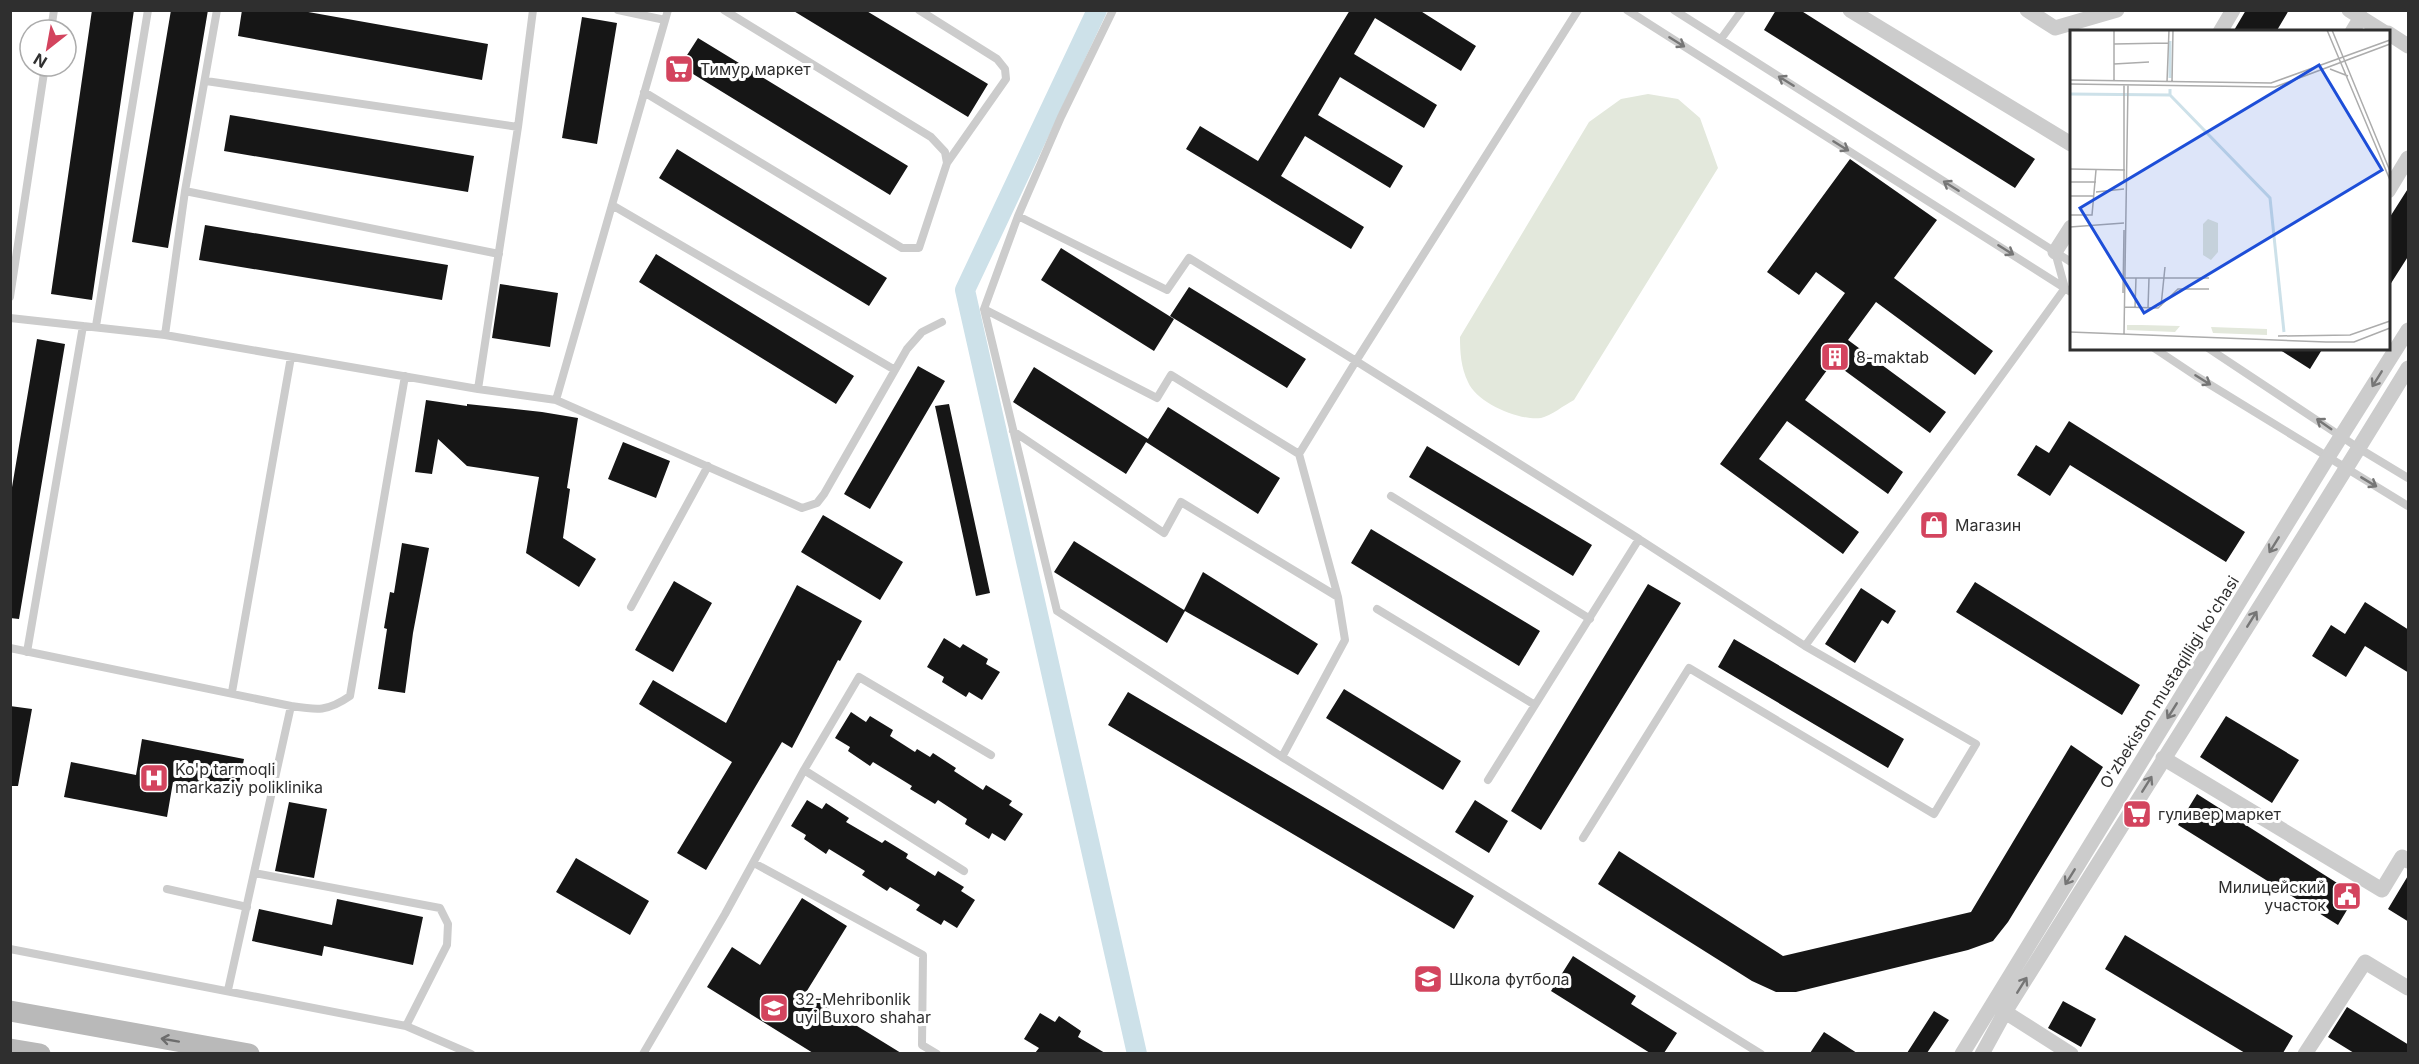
<svg xmlns="http://www.w3.org/2000/svg" width="2419" height="1064" viewBox="0 0 2419 1064" font-family="Inter,sans-serif">
	<rect width="100%" height="100%" fill="#fff"/>
	<path fill="#e3e8dc" d="M1648,94l30,5 22,19 18,50 -144,232c-10,5 -23,16 -33,18 -22,3 -64,-15 -73,-36 -7,-15 -8,-29 -8,-45l129,-215 32,-23z"/>
	<g fill="none" stroke-linecap="round" stroke-linejoin="round">
		<path stroke="#cde1e9" stroke-width="20" d="M1097,10l-132,280 172,764"/>
	</g>
	<path fill="#161616" d="M92,10h42l-42,290 -41,-6z
		M171,10h37l-40,238 -36,-6z
		M242,10h55l191,34 -6,36 -244,-44z
		M792,10h73l123,74 -20,33z
		M1350,10h69l57,36 -15,25 -86,-53 -21,36 83,51 -13,23 -84,-51 -22,38 85,51 -13,22 -85,-52 -24,40 83,51 -13,22 -165,-100 14,-23 58,35z
		M1776,10h24l235,149 -20,29 -251,-158z
		M2246,10h43l-13,22h-43z
		M582,17l35,6 -20,121 -35,-6z
		M698,38l210,128 -18,29 -210,-129z
		M230,115l244,41 -6,36 -244,-41z
		M677,149l210,129 -18,28 -210,-128z
		M1850,159l87,61 -43,58 99,73 -18,24 -99,-73 -28,38 98,72 -16,21 -97,-71 -28,38 98,72 -15,22 -101,-73 -28,38 100,73 -16,22 -123,-90 125,-171 -29,-21 -17,23 -32,-23z
		M2409,187v68l-21,33v-68z
		M205,225l243,40 -6,35 -243,-40z
		M1061,248l113,71 -20,32 -113,-71z
		M656,254l198,122 -18,28 -197,-122z
		M500,284l58,9 -8,54 -58,-9z
		M1189,287l117,72 -19,29 -117,-72z
		M37,339l28,5 -46,275 -9,-1v-119z
		M2277,348h46l-13,21z
		M918,366l27,15 -75,128 -26,-15z
		M1034,367l114,72 -22,35 -113,-72z
		M426,400l41,6v-2l75,8 36,6 -11,70 3,1 -7,49 33,21 -17,28 -53,-34 13,-76 -72,-11 -29,-27 -6,35 -17,-2z
		M949,404l41,189 -14,3 -41,-190z
		M1168,407l112,71 -22,36 -112,-72z
		M2069,421l176,111 -19,30 -156,-97 -20,31 -33,-21 19,-30 13,8z
		M623,442l47,19 -14,37 -48,-19z
		M1427,446l165,99 -19,31 -164,-99z
		M823,515l80,47 -23,38 -79,-48z
		M1371,529l169,102 -21,35 -168,-103z
		M1074,541l110,69 19,-38 115,72 -20,31 -113,-64 -18,32 -113,-71z
		M402,543l27,5 -16,85 -8,60 -27,-4 9,-60 -3,-1 6,-36 4,1z
		M674,581l38,22 -39,69 -38,-22z
		M1975,582l165,103 -18,30 -166,-103z
		M1648,584l33,19 -140,227 -30,-19z
		M797,585l65,36 -22,40 -2,-1 -46,88 -10,-6 -76,128 -29,-17 55,-91 -93,-58 14,-24 73,43z
		M1861,588l35,23 -8,13 -6,-4 -27,43 -30,-19z
		M2365,602l44,28v43l-44,-27 -19,31 -34,-21 19,-31 14,9z
		M944,638l16,10 3,-4 25,15 -2,5 14,8 -18,28 -13,-8 -3,5 -24,-15 2,-5 -17,-10z
		M1734,639l170,100 -16,29 -170,-101z
		M1344,689l117,72 -18,29 -117,-72z
		M1128,692l346,204 -20,33 -346,-204z
		M10,706l22,3 -14,77h-8z
		M851,712l15,10 4,-6 23,14 -3,6 25,16 2,-3 13,8 3,-4 23,15 -2,3 29,19 3,-5 26,16 -3,4 14,9 -18,27 -13,-8 -3,6 -24,-15 2,-5 -29,-19 -3,4 -25,-15 2,-3 -39,-24 -3,4 -22,-15 2,-4 -15,-9z
		M2226,716l73,44 -27,43 -72,-46z
		M142,739l102,20 -7,35 -64,-12 -6,35 -103,-20 7,-35 65,13z
		M2071,745l32,22 -95,155 -15,19 -25,9 -172,42h-20l-24,-11 -154,-97 21,-33 164,105 188,-44z
		M2197,794l159,101 -18,30 -160,-100z
		M807,800l15,9 4,-6 23,15 -3,4 36,21 3,-3 23,14 -2,4 29,18 3,-5 26,16 -3,4 14,9 -18,28 -13,-8 -3,5 -25,-15 4,-5 -30,-18 -3,4 -25,-16 3,-4 -36,-22 -3,5 -22,-15 2,-4 -15,-9z
		M1475,800l33,21 -19,32 -34,-21z
		M289,802l38,7 -13,69 -39,-7z
		M576,858l73,43 -19,34 -74,-43z
		M2409,874v48l-21,-13z
		M802,898l45,28 -42,68 96,59h-88l-106,-66 25,-40 28,18z
		M337,899l86,18 -10,48 -89,-19 -2,10 -70,-15 7,-32 73,16z
		M2125,935l168,101 -10,17h-38l-140,-84z
		M1573,956l63,40 -5,8 46,29 -13,20h-14l-99,-62z
		M2063,1001l33,18 -15,28 -33,-19z
		M2347,1007l62,38v8h-55l-26,-16z
		M1934,1011l15,9 -22,33h-20z
		M1040,1013l15,9 4,-6 22,15 -3,6 27,16h-70l4,-5 -15,-9z
		M1824,1032l33,21h-47z"/>
	<g fill="none" stroke-linecap="round" stroke-linejoin="round">
		<path stroke="#ccc" stroke-width="8" d="M618,10l47,10
			M919,10l78,49 8,10 1,10 -59,84
			M1113,10l-52,107 -43,99 -34,93 73,302 225,146 63,-117 -7,-43
			M1627,10l444,282
			M1674,10l397,252
			M51,30l3,-20
			M1721,39l21,-29
			M206,81l312,46
			M644,92l258,156h17l28,-85 -2,-11 -14,-15 -207,-127
			M185,191l314,63
			M612,205l283,165
			M1018,216l149,74 22,-32 167,103 222,-351
			M10,297l35,-231
			M984,309l173,89 14,-23 128,79 57,-93 283,178 -151,241
			M10,318l155,17 313,54 78,11 246,108 15,-5 7,-9 83,-145 15,-17 20,-10
			M96,326l52,-316
			M165,335l20,-144 32,-181
			M2154,348l42,28 212,130
			M2208,348l152,101 48,29
			M478,389l40,-262 15,-117
			M556,400l112,-390
			M1013,431l151,102 17,-31 157,95 -39,-143
			M1391,496l199,123
			M631,607l77,-141
			M1377,609l158,96
			M1805,646l260,-358 -10,-36
			M10,648l281,58c26,4 36,6 59,-10l55,-320
			M27,652l56,-326
			M232,692l59,-335
			M1282,757l479,297
			M804,770l160,101
			M1583,838l106,-170 245,146 42,-70 -171,-98 -166,-107
			M754,863l169,92 -1,90 15,9
			M254,873l186,35 8,16 -1,21 -41,81
			M167,889l80,18
			M10,949l396,77 65,28
			M228,990l63,-284
			M643,1054l82,-140 79,-144 55,-93 132,78"/>
		<path stroke="#ccc" stroke-width="15" d="M1850,10l221,134
			M2027,10l28,18 62,-18
			M2349,10l35,22
			M2220,32l13,-22
			M2352,32l9,-15
			M2388,33l20,13
			M2388,191l20,-33
			M2055,252l16,-25
			M2163,758l219,132 20,-33 6,4
			M2005,1012l66,42
			M1962,1054l366,-597 80,-127
			M1982,1054l23,-42c134,-215 271,-428 403,-644
			M2305,1054l60,-92 43,26"/>
		<path stroke="#b9b9b9" stroke-width="21" d="M10,1011l239,43
			M10,1049l30,5"/>
	</g>
	<defs><path id="oneway-shaft" d="M-6 0H5M1.5-3L5.5 0L1.5 3" fill="none" stroke-width="1.6" stroke-linecap="round" stroke-linejoin="round" transform="scale(1.5)"/></defs>
	<g stroke="#767676">
		<use href="#oneway-shaft" transform="translate(1677 42) rotate(32)"/>
		<use href="#oneway-shaft" transform="translate(1786 81) rotate(-148)"/>
		<use href="#oneway-shaft" transform="translate(1841 146) rotate(32)"/>
		<use href="#oneway-shaft" transform="translate(1951 186) rotate(-148)"/>
		<use href="#oneway-shaft" transform="translate(2006 250) rotate(32)"/>
		<use href="#oneway-shaft" transform="translate(2377 379) rotate(122)"/>
		<use href="#oneway-shaft" transform="translate(2203 380) rotate(32)"/>
		<use href="#oneway-shaft" transform="translate(2324 424) rotate(-145)"/>
		<use href="#oneway-shaft" transform="translate(2369 482) rotate(31)"/>
		<use href="#oneway-shaft" transform="translate(2274 545) rotate(122)"/>
		<use href="#oneway-shaft" transform="translate(2252 619) rotate(-58)"/>
		<use href="#oneway-shaft" transform="translate(2172 711) rotate(122)"/>
		<use href="#oneway-shaft" transform="translate(2147 784) rotate(-58)"/>
		<use href="#oneway-shaft" transform="translate(2070 877) rotate(122)"/>
		<use href="#oneway-shaft" transform="translate(2022 985) rotate(-58)"/>
	</g>
	<use stroke="#6d6d6d" href="#oneway-shaft" transform="translate(170 1040) rotate(-170)"/>
	<defs>
		<g id="supermarket-square" transform="scale(1.5)"><rect x="-9" y="-9" width="18" height="18" rx="4" fill="#d3445e" stroke="#fff"/><path d="M-6-5.5h2.5l.6 2H6L4.5 2H-2.5L-4.4-4H-6ZM-1.5 3.2a1.3 1.3 0 1 0 .1 0ZM3 3.2a1.3 1.3 0 1 0 .1 0Z" fill="#fff"/></g>
		<g id="building-square" transform="scale(1.5)"><rect x="-9" y="-9" width="18" height="18" rx="4" fill="#d3445e" stroke="#fff"/><path d="M-4-6H4V6H1V3H-1V6H-4ZM-2.5-4.3h1.7v1.8h-1.7ZM.8-4.3h1.7v1.8H.8ZM-2.5-1h1.7V.8h-1.7ZM.8-1h1.7V.8H.8Z" fill="#fff"/></g>
		<g id="shop-square" transform="scale(1.5)"><rect x="-9" y="-9" width="18" height="18" rx="4" fill="#d3445e" stroke="#fff"/><path d="M-5-2.5h2.3a2.7 3.5 0 0 1 5.4 0H5L5.5 6h-11ZM-1.5-2.5h3a1.5 2.3 0 0 0-3 0Z" fill="#fff"/></g>
		<g id="hospital-square" transform="scale(1.5)"><rect x="-9" y="-9" width="18" height="18" rx="4" fill="#d3445e" stroke="#fff"/><path d="M-5-5h3v3.5h4V-5h3V5h-3V1.5h-4V5h-3Z" fill="#fff"/></g>
		<g id="civic-square" transform="scale(1.5)"><rect x="-9" y="-9" width="18" height="18" rx="4" fill="#d3445e" stroke="#fff"/><path d="M-.6-6.5H3V-4.5H.6V-3L4-1V1h2V6H-6V1h2V-1L-.6-3ZM-1.2 2.5V6h2.4V2.5Z" fill="#fff"/></g>
		<g id="school-square" transform="scale(1.5)"><rect x="-9" y="-9" width="18" height="18" rx="4" fill="#d3445e" stroke="#fff"/><path d="M0-5L7-2L0 1L-7-2ZM-4 1L0 2.5L4 1V4Q0 6-4 4Z" fill="#fff"/></g>
	</defs>
	<g fill-rule="evenodd">
		<use href="#supermarket-square" x="679" y="69"/>
		<use href="#building-square" x="1835" y="357"/>
		<use href="#shop-square" x="1934" y="525"/>
		<use href="#hospital-square" x="154" y="778"/>
		<use href="#supermarket-square" x="2137" y="814"/>
		<use href="#civic-square" x="2347" y="896"/>
		<use href="#school-square" x="1428" y="979"/>
		<use href="#school-square" x="774" y="1008"/>
	</g>
	<g text-anchor="middle" dominant-baseline="central" stroke-width="6" stroke-linejoin="round" paint-order="stroke">
		<g font-size="16" fill="#2f2f2f" stroke="#fff" text-anchor="start">
			<text x="700" y="69">Тимур маркет</text>
			<text x="1856" y="357">8-maktab</text>
			<text x="1955" y="525">Магазин</text>
			<text x="175" y="769">Ko'p tarmoqli<tspan x="175" dy="18">markaziy poliklinika</tspan></text>
			<text x="2158" y="814">гуливер маркет</text>
			<text x="2326" y="887" text-anchor="end">Милицейский<tspan x="2326" dy="18">участок</tspan></text>
			<text x="1449" y="979">Школа футбола</text>
			<text x="795" y="999">32-Mehribonlik<tspan x="795" dy="18">uyi Buxoro shahar</tspan></text>
		</g>
		<g font-size="16" fill="#2f2f2f" stroke="#fff">
			<text transform="translate(2169 682) rotate(-58)">O'zbekiston mustaqilligi ko'chasi</text>
		</g>
	</g>
	<g transform="translate(2070 30)">
		<rect width="320" height="320" fill="#fff"/>
		<path d="M138,189l10,4v29l-7,8 -8,-5v-31zM57,295h14l39,1 -5,6 -48,-2zM141,297l56,2v6l-54,-2z" fill="#e3e8dc"/>
		<path fill="none" stroke="#cde1e9" stroke-width="3" d="M100,48v-37M100,59v6l100,103 14,134M0,64l100,1"/>
		<path fill="none" stroke="#acacac" stroke-width="1.5" d="M44,0v51M257,0l63,150M262,0l58,141M44,14l54,-1M44,34l35,-2M260,39l18,7M0,50l201,3 119,-43M97,52l2,-52M102,52l1,-52M0,54l205,3 115,-43M0,139l55,1M0,152h26M54,152v-97M26,162l28,-3M0,166h23M0,185h22l4,-45M0,197l54,-4M55,248h84M53,263l1,-63M91,276l4,-39M54,277l34,1 20,-19h31M65,278l1,-30M78,278l1,-30M0,302l256,10h28l36,-14M54,304l4,-249M208,306l72,-1 40,-14"/>
		<path fill="#1d4ed8" fill-opacity="0.15" stroke="#1d4ed8" stroke-width="3" d="M249,35l63,105 -238,143 -64,-105z"/>
		<rect width="320" height="320" fill="none" stroke="#2f2f2f" stroke-width="3"/>
	</g>
	<rect width="2419" height="1064" fill="none" stroke="#2f2f2f" stroke-width="24"/>
	<g transform="translate(48 48) rotate(211)"><circle r="28" fill="#ffffff" stroke="#acacac" stroke-width="1.5"/>
	<path d="M0-4.5L10 22L0 15L-10 22Z" fill="#d3445e"/>
	<text y="-9" font-size="16" font-weight="bold" text-anchor="middle" fill="#2f2f2f">N</text>
	</g>
</svg>
